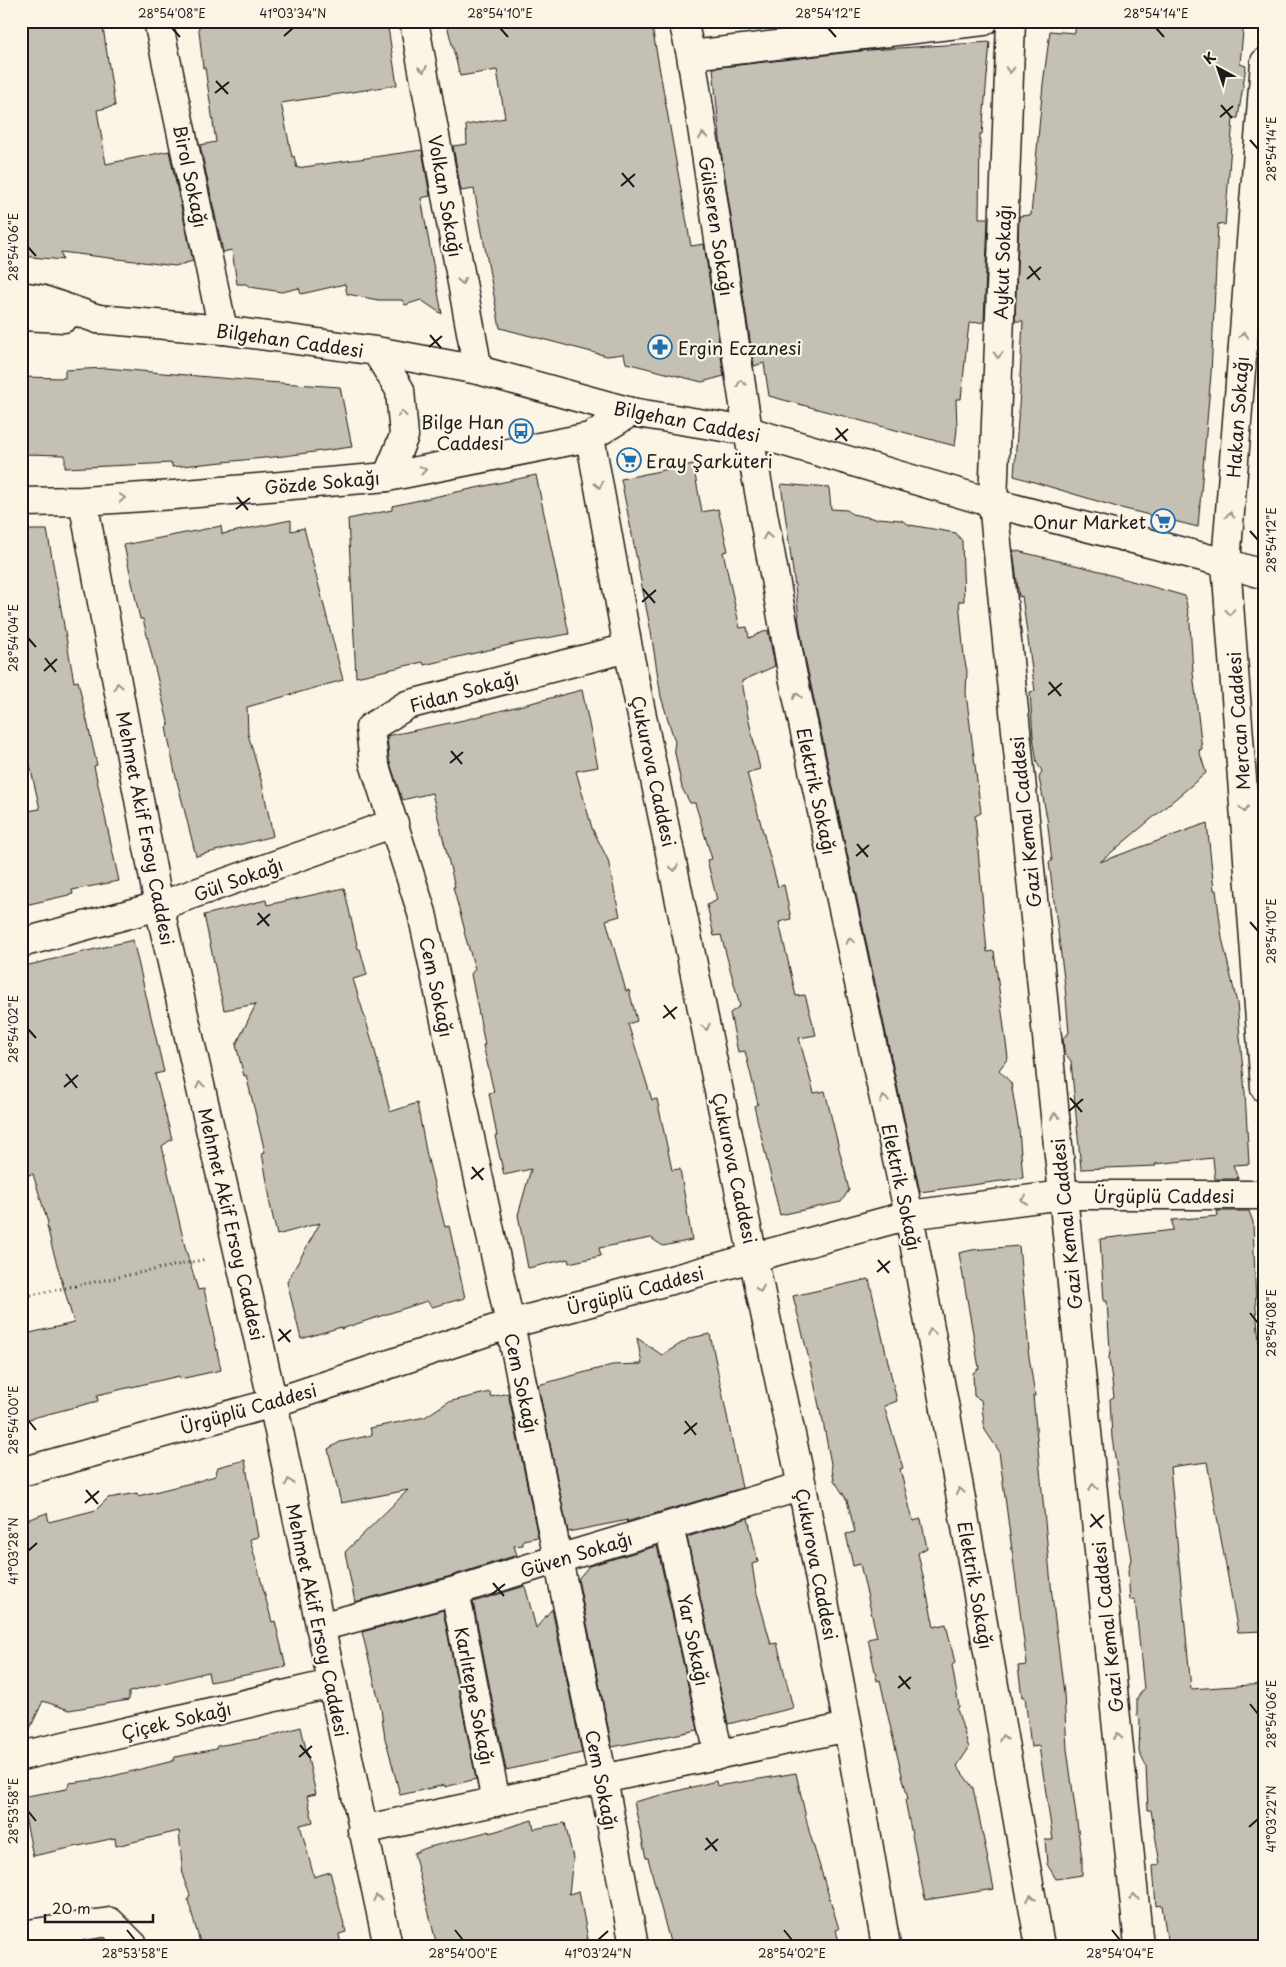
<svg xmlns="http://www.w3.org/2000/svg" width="1286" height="1967" viewBox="0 0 1286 1967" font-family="'Playpen Sans',sans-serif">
	<rect width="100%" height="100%" fill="#fcf5e5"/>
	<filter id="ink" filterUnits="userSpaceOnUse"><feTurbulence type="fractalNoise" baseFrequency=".02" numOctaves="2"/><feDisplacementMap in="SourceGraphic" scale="10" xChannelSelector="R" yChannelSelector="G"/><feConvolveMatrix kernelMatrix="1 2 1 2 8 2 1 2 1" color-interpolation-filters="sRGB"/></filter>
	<g filter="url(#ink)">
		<path fill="#c4c0b3" stroke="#1c1c1c" d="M21,21h81l13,85 -18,4 9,54 63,-13 24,110 -18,5 -114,-14 2,8 -42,-4z
			M198,21h189l10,64 -116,18 11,54 2,-1 3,12 125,-18 8,46 -9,2 21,116 -21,-14 -16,5 -3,-5h-24l-31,-6 -2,-10 -44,10 -2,-6 -17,4 -32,-5 -4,-3h-9l-5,-34 -9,2 -23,-107 16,-3 -11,-74h-2z
			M446,21h205l40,225 13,-2 20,132 -22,6 -76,-19 -2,-9 -17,2 -107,-28 -26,-139 -13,2 -8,-45 14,-2 -1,-19 39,-7 -8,-48 -37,6z
			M1076,21h168l-4,43 6,2 -8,52h-5l-8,107 -7,-1 -7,150 -13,153 -81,-20 -103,-31 7,-98h-1l3,-57h-8l4,-105 12,-1 12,-131 7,-53 25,2z
			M990,42l-8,92h-2l-1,84h9l-4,104 -15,1 -8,76h-5l1,30 -2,17 -186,-50 -5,-33 -10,3 -32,-208 -9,-90 156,-18z
			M106,368l160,14 74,5 12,60 -68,9 -112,11v-4l-107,5v-13l-44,-1v-77l44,1v-8z
			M693,464l9,48 16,-3 10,42 -5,1 17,76 7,-1 2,11 19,-8 7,36 -33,15 6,36 12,52 -13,4 31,114 6,-2 7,34 -12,3 17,74 9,-1 11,40 -17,3 15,55 11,-2 24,99 -8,12 -61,13 -26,-109 4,-2 -13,-53 -7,1 -8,-39 10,-7 -19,-71 -7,1 -7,-31 10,-5 -10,-40 5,-1 -17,-56h-5l-8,-15 -8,-40 1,-6 -14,-45 -10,-65 -30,-153z
			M536,475l33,159 -51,9 -94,22 -1,-3 -67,15 -8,-158 44,-9v-4z
			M781,484l48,4 2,21 16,1 5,4 25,5 1,-1 23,2 9,5 46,8 6,8 2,60h-5l5,56 3,14 -1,22 15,120 -6,3 12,136 7,-1 14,107 -9,12 12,13 8,47 4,48 -103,14 -116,-539 -6,-37h1z
			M291,520v11l13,-3 39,152 -96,27 1,27 14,49 11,53 -77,20 -21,-83 -9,-46 3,-1 -26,-107h-3l-16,-74 97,-19 1,8z
			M21,530h26l27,152 4,-1 19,84 -3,1 25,115 -47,9 1,4 -52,12v-94l19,-3 -19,-82z
			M1013,550l91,22 3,2 78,22 5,27 3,50 9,76 -3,1 7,23 -106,89 107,-39 7,67h2l6,48 15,65 8,90 4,71 -16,1 5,14h-23l-2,-21 -58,6 1,2 -75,3 -10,-108 -7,-9 -1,-14 6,-5 -4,-47 -16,-124 3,-1 -5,-43 -8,-40 3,-7 -5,-8 -4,-27 -3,-44 5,-1 -13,-95 -3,1z
			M582,690l16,77 -22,4 16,57 16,32 8,39 4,17 -14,4 20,71 3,-1 8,31 -9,3 24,76 5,-1 15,71 8,-1 12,71 -29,6 -12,-8 -52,10 2,8 -32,7 -1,-4 -40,9 -10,-53 13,-46 -27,6 -9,-39h2l-8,-43 5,-1 -11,-47h2l-14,-71 4,-5 -11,-37 1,-1 -12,-44h2l-23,-94 -30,7 -13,-40 -2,-24 77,-16z
			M344,888l14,61h2l7,26 -14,4 21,68 16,65 27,-9 10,53 18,71 4,-1 16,72 -33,9 -5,-6 -86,28v-2l-40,12 -14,-57 33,-59 -43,12 -8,-35 1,-1 -8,-46 3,-1 -19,-77 -2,1 -8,-31 20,-41 -32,6 -20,-95 62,-15 1,5z
			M133,940l31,132 -9,2 17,65 -10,7 23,101 13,43 6,-1 17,81 -41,9 -1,-3 -82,19 1,6 -77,20v-86l53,-12 -22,-76 -5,-21 1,-3 -15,-49 -5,1 -7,-33v-175z
			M1217,1211h32l4,11 3,86 6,66h-3l6,42v215l-27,1 -31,-170 -37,5 21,222 74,-5v262h-97l-6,-41 -6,1 -3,-40 7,-2 -9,-54h-3l-2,-44 -7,-14 1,-33 -3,-3v-18l7,-9 -9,-90 -5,1 -2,-29 3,-12 -19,-121 -2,-39 4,-2 -5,-39 1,-7 -3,-50h-3l-4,-62 73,-9 -1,-10 46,-4z
			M1019,1246l10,104h-1l7,46h-2l19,199 12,99 3,55 15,110v16l-26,4 -9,-15 -2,-24h8l-14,-94 -8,1 -6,-50h-3l-4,-31 9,-1 -28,-214 -14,-21 -4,-30 -7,-4 -1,-23 6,-5 -20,-115 13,-3z
			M869,1279l28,122 -13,5 19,62 -3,1 13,52 8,-2 6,29 -9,5 16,74 12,-3 9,39 -3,2 7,42 -2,2 12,39 -12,18 16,22 21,101 -69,11 -20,-100 3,-1 -16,-65 -12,-54 -3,1 -9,-42 9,-2 -17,-73 -7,2 -7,-32 9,-2 -8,-32 -13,-20 -12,-64h-1l-10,-49 -18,-71z
			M710,1334l32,154 -116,34 2,-2 -60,12 -30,-147 74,-20 30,-1 -5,-26 25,17 28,-17z
			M490,1392l1,5 17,-4 30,144 -15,3v5l-9,1 3,9 -66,21 -96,26 -10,-50 63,-62 -67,13 -13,-54 12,-7 32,-7 -2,-7 55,-11 23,-15z
			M245,1460l13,77 -8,2 22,83 3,-1 11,46 -76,15 -2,-10 -79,20v8l-60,10 -26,-9 -18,38 -4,1v-218l26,-9 2,9 47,-12 12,-12 29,-5 1,3 57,-14 20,-6 3,-9z
			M748,1518l10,44 -6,2 4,26 15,54 6,-1 16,65 -65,16 -41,-187z
			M657,1546l41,184 -86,17 -34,-168 11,-13z
			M525,1586l11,42 16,-19 30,144 -76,17 -33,-168z
			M443,1610l33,169 -31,8v-2l-45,10 -12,-47 -3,-9 -4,-30 -19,-77z
			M301,1727l15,67 -9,2 6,26 -13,3 14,52 16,-5 16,60 -7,2 2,12h-140l-13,-46 2,-5 -7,-18 -4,-46 -63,15 -1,-8 -82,18 -12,-59 46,-8 2,-6 32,-4 72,-18 2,-4 41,-8 1,-3 46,-8z
			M796,1773l13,58 30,98 -3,1 4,16h-169l-23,-88h-2l-12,-56 82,-21 1,5z
			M532,1820l2,9 31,-6 8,35 -4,36 10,-3 9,48 -25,7h-126l-23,-93 12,-5 64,-17v2z"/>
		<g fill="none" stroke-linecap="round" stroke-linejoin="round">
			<g stroke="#1c1c1c" stroke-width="31">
				<path id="minor" d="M158,21l65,309
					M414,21l64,349
					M683,21l8,34 57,376 44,241 117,543 37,199 94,532
					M1011,21l-18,482 146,1443
					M691,55l293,-34
					M1265,62l-39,501 39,525
					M590,437l38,211 125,609 49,229 46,241 38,219
					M83,501l76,405 114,497 115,543
					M21,502l62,-1 91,-6 213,-18 203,-40 41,-25
					M628,648l-221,57 -37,23 4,35 48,150 88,411 93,455 31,167
					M21,943l138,-37 235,-83
					M21,1472l252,-69 237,-79 399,-109 154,-20h202
					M669,1526l50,229
					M455,1591l41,211
					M320,1627l135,-36 103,-32 244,-73
					M21,1756l310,-72
					M362,1830l486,-103
					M21,1935l89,-13 24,24"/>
			</g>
			<g stroke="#1c1c1c" stroke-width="31">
				<path id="tertiary" d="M98,319l125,11 153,21 102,19 153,42 117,19 245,72 233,60 39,12
					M376,351l24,39 4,46 -17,41"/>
			</g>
			<g stroke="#1c1c1c" stroke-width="31">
				<path id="secondary" d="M21,296l19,3 58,20
					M21,316l43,2"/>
			</g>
			<path stroke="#1c1c1c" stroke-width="3" stroke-dasharray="1 4" stroke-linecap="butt" d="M21,1297l186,-38"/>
			<use href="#minor" stroke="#fcf5e5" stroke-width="28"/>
			<use href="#tertiary" stroke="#fcf5e5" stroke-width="28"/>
			<use href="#secondary" stroke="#fcf5e5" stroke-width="28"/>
		</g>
		<defs><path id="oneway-chevron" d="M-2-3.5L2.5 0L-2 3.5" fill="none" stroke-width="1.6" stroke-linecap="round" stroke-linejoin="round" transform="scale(1.25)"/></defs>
		<g stroke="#97938b">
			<use href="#oneway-chevron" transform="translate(423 69) rotate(80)"/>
			<use href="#oneway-chevron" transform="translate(1010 70) rotate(92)"/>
			<use href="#oneway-chevron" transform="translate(703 136) rotate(-99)"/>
			<use href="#oneway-chevron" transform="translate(462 281) rotate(80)"/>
			<use href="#oneway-chevron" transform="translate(1244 335) rotate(-86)"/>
			<use href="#oneway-chevron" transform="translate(998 355) rotate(92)"/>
			<use href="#oneway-chevron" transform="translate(741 383) rotate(-99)"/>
			<use href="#oneway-chevron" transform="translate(402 414) rotate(-94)"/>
			<use href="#oneway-chevron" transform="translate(423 470) rotate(-11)"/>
			<use href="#oneway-chevron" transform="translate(599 485) rotate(80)"/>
			<use href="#oneway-chevron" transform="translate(122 498) rotate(-4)"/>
			<use href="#oneway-chevron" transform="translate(1230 515) rotate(-86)"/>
			<use href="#oneway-chevron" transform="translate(767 536) rotate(-100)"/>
			<use href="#oneway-chevron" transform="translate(1230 612) rotate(86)"/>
			<use href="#oneway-chevron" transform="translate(118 686) rotate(-101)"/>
			<use href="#oneway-chevron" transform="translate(797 696) rotate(-102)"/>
			<use href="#oneway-chevron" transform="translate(1244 809) rotate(86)"/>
			<use href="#oneway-chevron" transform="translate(674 868) rotate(78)"/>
			<use href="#oneway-chevron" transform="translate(850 941) rotate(-102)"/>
			<use href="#oneway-chevron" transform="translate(706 1027) rotate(78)"/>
			<use href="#oneway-chevron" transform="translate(200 1085) rotate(-103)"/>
			<use href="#oneway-chevron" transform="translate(884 1099) rotate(-102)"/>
			<use href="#oneway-chevron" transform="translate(1055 1116) rotate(-96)"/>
			<use href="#oneway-chevron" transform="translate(1024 1200) rotate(172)"/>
			<use href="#oneway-chevron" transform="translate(760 1289) rotate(78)"/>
			<use href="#oneway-chevron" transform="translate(931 1332) rotate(-101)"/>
			<use href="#oneway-chevron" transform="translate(289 1482) rotate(-102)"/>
			<use href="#oneway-chevron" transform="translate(1093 1487) rotate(-96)"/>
			<use href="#oneway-chevron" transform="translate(960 1491) rotate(-100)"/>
			<use href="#oneway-chevron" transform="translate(1118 1736) rotate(-96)"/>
			<use href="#oneway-chevron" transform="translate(1003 1738) rotate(-100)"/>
			<use href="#oneway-chevron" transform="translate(1134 1897) rotate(-96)"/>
			<use href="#oneway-chevron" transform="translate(377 1898) rotate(-103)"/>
			<use href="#oneway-chevron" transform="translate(1031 1898) rotate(-100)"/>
		</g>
	</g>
	<path fill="none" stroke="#1c1c1c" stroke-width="2" d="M172,28l8,9M500,28l8,9M828,28l8,9M1156,28l8,9M284,36l9,-8M216,81l12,13M215,93l14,-11M1221,105l11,13M1220,117l13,-11M1250,140l8,9M622,173l12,14M621,186l14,-12M28,247l8,9M1029,266l11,14M1027,279l14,-12M430,335l11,13M429,347l13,-11M836,428l11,13M835,440l13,-11M237,497l11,13M236,509l14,-11M1250,531l8,9M643,589l12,14M642,602l14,-12M28,638l8,9M45,658l11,14M44,671l13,-12M1049,682l12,14M1048,695l14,-12M451,751l11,13M450,763l13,-11M857,844l11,13M856,856l13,-11M258,913l11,13M1250,922l8,9M257,925l13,-11M664,1005l11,14M663,1018l14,-11M28,1029l8,9M66,1074l11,14M64,1087l14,-12M1070,1098l12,14M1069,1111l14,-12M472,1167l11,13M471,1179l13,-11M878,1260l11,13M877,1272l13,-11M1250,1313l8,10M279,1329l11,13M278,1341l13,-11M28,1420l8,10M685,1421l11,14M684,1434l13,-11M86,1490l12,14M85,1503l14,-12M1091,1514l11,14M1090,1527l14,-12M28,1551l9,-8M493,1583l11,13M491,1595l14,-11M899,1676l11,13M898,1688l13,-11M1250,1704l8,10M300,1745l11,13M299,1757l13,-11M28,1811l8,10M1249,1827l9,-8M706,1838l11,13M705,1850l13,-11M127,1930l8,10M455,1930l8,10M784,1930l8,10M1112,1930l8,10M598,1940l10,-9"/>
	<defs>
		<g id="pharmacy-ring" transform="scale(1.25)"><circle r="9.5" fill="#fcf5e5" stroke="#1f6fb2" stroke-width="1.5"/><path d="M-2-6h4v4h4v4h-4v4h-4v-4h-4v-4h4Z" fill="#1f6fb2"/></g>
		<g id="bus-ring" transform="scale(1.25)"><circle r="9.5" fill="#fcf5e5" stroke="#1f6fb2" stroke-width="1.5"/><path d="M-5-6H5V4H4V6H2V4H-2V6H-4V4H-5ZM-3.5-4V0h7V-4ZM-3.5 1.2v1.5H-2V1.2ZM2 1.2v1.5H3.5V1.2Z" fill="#1f6fb2"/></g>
		<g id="supermarket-ring" transform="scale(1.25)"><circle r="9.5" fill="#fcf5e5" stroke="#1f6fb2" stroke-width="1.5"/><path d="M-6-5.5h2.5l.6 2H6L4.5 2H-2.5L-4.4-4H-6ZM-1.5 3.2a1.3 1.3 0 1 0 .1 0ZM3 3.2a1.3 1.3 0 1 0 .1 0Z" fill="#1f6fb2"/></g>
	</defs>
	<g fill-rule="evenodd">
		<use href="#pharmacy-ring" x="660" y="347"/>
		<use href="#bus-ring" x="521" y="431"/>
		<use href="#supermarket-ring" x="629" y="460"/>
		<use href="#supermarket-ring" x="1163" y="521"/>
	</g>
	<g text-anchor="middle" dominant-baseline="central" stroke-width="4.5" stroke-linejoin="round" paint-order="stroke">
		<g font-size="18" fill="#1c1c1c" stroke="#fcf5e5">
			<text transform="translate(191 176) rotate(78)">Birol Sokağı</text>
			<text transform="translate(446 196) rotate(80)">Volkan Sokağı</text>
			<text transform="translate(717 226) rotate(81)">Gülseren Sokağı</text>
			<text transform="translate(1002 262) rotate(-88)">Aykut Sokağı</text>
			<text transform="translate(290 340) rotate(8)">Bilgehan Caddesi</text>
			<text transform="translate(1237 417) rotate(-86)">Hakan Sokağı</text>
			<text transform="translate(687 421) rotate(11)">Bilgehan Caddesi</text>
			<text transform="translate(322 482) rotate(-5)">Gözde Sokağı</text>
			<text transform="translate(464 691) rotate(-15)">Fidan Sokağı</text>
			<text transform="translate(1238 721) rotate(-94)">Mercan Caddesi</text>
			<text transform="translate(654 771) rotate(78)">Çukurova Caddesi</text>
			<text transform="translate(817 791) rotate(78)">Elektrik Sokağı</text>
			<text transform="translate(1025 822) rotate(-96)">Gazi Kemal Caddesi</text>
			<text transform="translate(146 828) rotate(79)">Mehmet Akif Ersoy Caddesi</text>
			<text transform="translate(238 879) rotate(-20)">Gül Sokağı</text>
			<text transform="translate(437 987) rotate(78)">Cem Sokağı</text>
			<text transform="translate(735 1168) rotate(78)">Çukurova Caddesi</text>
			<text transform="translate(902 1187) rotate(78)">Elektrik Sokağı</text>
			<text x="1164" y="1195">Ürgüplü Caddesi</text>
			<text transform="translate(232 1224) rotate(77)">Mehmet Akif Ersoy Caddesi</text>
			<text transform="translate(1066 1224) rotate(-96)">Gazi Kemal Caddesi</text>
			<text transform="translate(635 1290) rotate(-15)">Ürgüplü Caddesi</text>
			<text transform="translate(522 1383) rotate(78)">Cem Sokağı</text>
			<text transform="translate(248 1408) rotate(-16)">Ürgüplü Caddesi</text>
			<text transform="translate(576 1554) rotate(-17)">Güven Sokağı</text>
			<text transform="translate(817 1564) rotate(79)">Çukurova Caddesi</text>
			<text transform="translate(976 1585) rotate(80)">Elektrik Sokağı</text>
			<text transform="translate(318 1620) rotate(78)">Mehmet Akif Ersoy Caddesi</text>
			<text transform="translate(1107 1627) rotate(-96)">Gazi Kemal Caddesi</text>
			<text transform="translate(694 1640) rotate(78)">Yar Sokağı</text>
			<text transform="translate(475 1696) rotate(79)">Karlıtepe Sokağı</text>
			<text transform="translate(176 1720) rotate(-13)">Çiçek Sokağı</text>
			<text transform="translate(602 1780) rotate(79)">Cem Sokağı</text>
		</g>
		<g font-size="18" fill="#1c1c1c" stroke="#fcf5e5" text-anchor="start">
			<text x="678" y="347">Ergin Eczanesi</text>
			<text x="504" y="421" text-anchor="end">Bilge Han<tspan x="504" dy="21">Caddesi</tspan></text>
			<text x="646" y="460">Eray Şarküteri</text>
			<text x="1146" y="521" text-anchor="end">Onur Market</text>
		</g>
	</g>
	<rect width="1286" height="1967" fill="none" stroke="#fcf5e5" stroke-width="55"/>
	<g transform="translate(1218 68) rotate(320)" stroke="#fcf5e5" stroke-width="4" paint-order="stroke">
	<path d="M0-4L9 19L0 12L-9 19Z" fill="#1c1c1c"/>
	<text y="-8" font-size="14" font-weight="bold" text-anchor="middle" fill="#1c1c1c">K</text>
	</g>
	<path d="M45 1914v8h108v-8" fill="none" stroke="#1c1c1c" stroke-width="2.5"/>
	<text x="52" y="1914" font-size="15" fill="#1c1c1c" stroke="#fcf5e5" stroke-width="4" paint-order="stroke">20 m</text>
	<rect x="28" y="28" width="1230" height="1912" fill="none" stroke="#1c1c1c" stroke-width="2"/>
	<g font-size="12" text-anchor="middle" fill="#1c1c1c">
		<text x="172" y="18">28°54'08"E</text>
		<text x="293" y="18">41°03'34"N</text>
		<text x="500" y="18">28°54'10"E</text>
		<text x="828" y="18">28°54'12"E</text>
		<text x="1156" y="18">28°54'14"E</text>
		<text transform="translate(1272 149) rotate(-90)" y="4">28°54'14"E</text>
		<text transform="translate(14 247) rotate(-90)" y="4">28°54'06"E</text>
		<text transform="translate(1272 540) rotate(-90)" y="4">28°54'12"E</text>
		<text transform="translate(14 638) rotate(-90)" y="4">28°54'04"E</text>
		<text transform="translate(1272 931) rotate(-90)" y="4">28°54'10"E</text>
		<text transform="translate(14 1029) rotate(-90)" y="4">28°54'02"E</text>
		<text transform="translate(1272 1323) rotate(-90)" y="4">28°54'08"E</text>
		<text transform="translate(14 1420) rotate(-90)" y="4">28°54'00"E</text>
		<text transform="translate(14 1551) rotate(-90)" y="4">41°03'28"N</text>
		<text transform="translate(1272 1714) rotate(-90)" y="4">28°54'06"E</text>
		<text transform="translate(14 1811) rotate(-90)" y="4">28°53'58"E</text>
		<text transform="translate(1272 1819) rotate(-90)" y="4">41°03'22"N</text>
		<text x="135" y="1958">28°53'58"E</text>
		<text x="463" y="1958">28°54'00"E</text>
		<text x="598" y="1958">41°03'24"N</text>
		<text x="792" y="1958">28°54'02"E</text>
		<text x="1120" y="1958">28°54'04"E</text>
	</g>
</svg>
